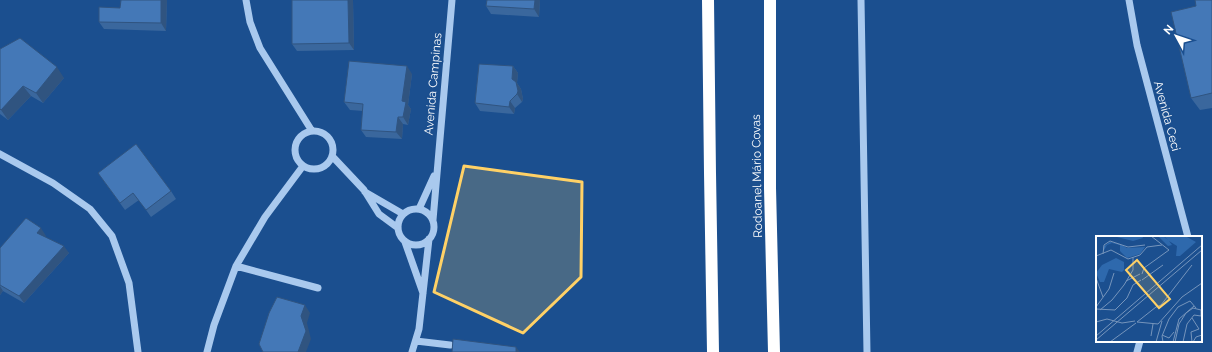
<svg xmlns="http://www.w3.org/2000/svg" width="1212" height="352" viewBox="0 0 1212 352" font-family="Raleway,sans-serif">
	<rect width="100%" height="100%" fill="#1b4f8f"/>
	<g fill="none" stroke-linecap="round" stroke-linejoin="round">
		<path stroke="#a9c9ee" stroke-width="7" d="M246,0l4,22 10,26 52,83
			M861,0l6,352
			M1129,0l8,45 51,192
			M295 150a19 19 0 1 1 38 0a19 19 0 1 1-38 0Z
			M0,154l53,29 37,26 22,27 17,47 9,69
			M332,156l32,34 15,24 19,14
			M365,192l38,22
			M398 227a18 18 0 1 1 36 0a18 18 0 1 1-36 0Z
			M419,209l15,-33
			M433,220l19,-220
			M405,242l18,51
			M236,266l82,22
			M416,341l34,4
			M207,352l7,-27 22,-59 29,-49 38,-51
			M412,352l7,-23 10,-90
			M1137,352l3,-11"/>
		<path stroke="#fff" stroke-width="12" d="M708,0l2,173 3,179
			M770,0v188l4,164"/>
	</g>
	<path fill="#3a679d" d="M121,0h46l-1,31 -62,-2 -5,-7 21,-14z
		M353,0l1,50 -57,1 -5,-7z
		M487,0h53l-1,17 -48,-3 -5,-8z
		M1212,0v108l-12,2 -9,-12 5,-92z
		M0,49l64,29 -21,25 -12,-7 -23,24 -8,-6z
		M513,66l5,7 -1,10 4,6 2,10 -1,3 -7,6 -1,6 -34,-3 -5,-8z
		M412,74l-4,31 3,4 -3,16 -5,-1 -1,15 -36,-2 -5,-7 2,-19 -13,-1 -6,-8z
		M103,180l68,11 5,8 -25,18 -12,-17 -14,10z
		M46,236l-1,1 24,16 -45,50 -21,-12 -3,4v-47z"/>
	<path fill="#305480" d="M161,0h6l-1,31 -5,-8z
		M348,0h5l1,50 -5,-7z
		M535,0h5l-1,17 -5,-8z
		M407,66l5,8 -4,31 3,4 -3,16 -5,-8 -1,-16z
		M513,66l5,7 -1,10 4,6 2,10 -1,3 -5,-8 -5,-15z
		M57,67l7,11 -21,25 -7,-10z
		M23,86l8,10 -23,24 -7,-10z
		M510,101l5,7 -1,6 -5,-7z
		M398,117l5,7 -1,15 -6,-7z
		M41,228l5,8 -4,5 -5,-8z
		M64,246l5,7 -45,50 -5,-7z
		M0,286l3,5 -3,4z
		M305,305l5,8 -3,10 4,16 -5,13h-8l3,-36z
		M516,347l4,5h-4z"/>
	<path fill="#4478b7" stroke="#305480" d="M121,0h40v23l-62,-1v-15l21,1z
		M292,0h56l1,43 -57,1z
		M487,0h48l-1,9 -48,-3z
		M1195,0h17v93l-21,5 -20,-86 25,-6z
		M20,38l37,29 -21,26 -13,-7 -22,24 -1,-1v-60z
		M349,61l58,5 -5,35 4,1 -3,15h-5l-2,15 -35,-2 2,-26 -19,-2z
		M479,64l34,2 -1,13 4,3 2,9 -1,3 -7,7 -1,6 -34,-4z
		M136,144l35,47 -25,19 -13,-17 -13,10 -22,-30z
		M26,218l15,10 -4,5 27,13 -45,50 -19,-11v-37z
		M277,297l28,8 -4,11 5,15 -8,21h-35l-4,-8 10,-31z
		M453,339l63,8v5h-64z"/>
	<path fill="#ffd166" fill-opacity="0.2" stroke="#ffd166" stroke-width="3" stroke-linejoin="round" d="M464,166l118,16 -1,95 -58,56 -89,-41z"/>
	<g text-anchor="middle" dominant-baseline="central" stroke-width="3.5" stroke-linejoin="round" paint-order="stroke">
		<g font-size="12" fill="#fff" stroke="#1b4f8f">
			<text transform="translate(433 84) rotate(-85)">Avenida Campinas</text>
			<text transform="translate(1167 116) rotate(75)">Avenida Ceci</text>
			<text transform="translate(757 176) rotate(-91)">Rodoanel Mário Covas</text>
		</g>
	</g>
	<g transform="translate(1096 236)">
		<rect width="106" height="106" fill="#1b4f8f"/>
		<path d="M17,0h29l1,2 -10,3zM62,0h5l5,4 -4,-4h21l11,6 -16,14h-4l1,-10 -8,-5 3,4 -4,1zM14,6l10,2 7,4 18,-1 -5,7 -13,4 -7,-7v-6l-8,-2 -5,2 -4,7v-5zM20,22l8,4v8l-2,2 -13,-3 -5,13h-4l-4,-9 6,-8z" fill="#2e69ad"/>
		<path fill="none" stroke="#7695bc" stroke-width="1" d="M51,11l15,-2M7,18l1,-9 6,-4 18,6 17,-2M0,20l15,-6 17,9 12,-4 7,-8M46,38l2,-6 25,-18 -18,-14M0,42l7,19M46,44l21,-15M30,45l14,-7M0,71l13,-18 5,-16M0,73l19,1 12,-12 6,-13 8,-5M4,74l12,-10 12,-15 9,-15v-13M96,82l7,11 -8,3 1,10M0,86l11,-3 15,4 13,-2M41,86l19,-15 5,-2 31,-40M41,86l21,2 24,-27 20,-14M66,99l7,3 5,-6M0,100l106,-91M55,100l2,-12M0,104l106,-90M14,106l26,-19M60,106l6,-21M67,106l-1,-6 7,-17 9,-12 12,-6 6,7M77,106l6,-23 15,-13M79,106l4,-18 7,-11 7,-5 8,2M87,106l4,-18 7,-9 7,1v-6M97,106l3,-5 6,-2"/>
		<path fill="#ffd166" fill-opacity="0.15" stroke="#ffd166" stroke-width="2" d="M41,24l33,39 -11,9 -33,-38z"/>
		<rect width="106" height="106" fill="none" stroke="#fff" stroke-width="2"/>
	</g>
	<g transform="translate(1176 36) rotate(310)" stroke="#1b4f8f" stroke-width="3" paint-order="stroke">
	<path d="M0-3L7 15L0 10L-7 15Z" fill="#ffffff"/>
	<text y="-6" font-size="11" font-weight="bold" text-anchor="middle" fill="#ffffff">N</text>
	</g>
</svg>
